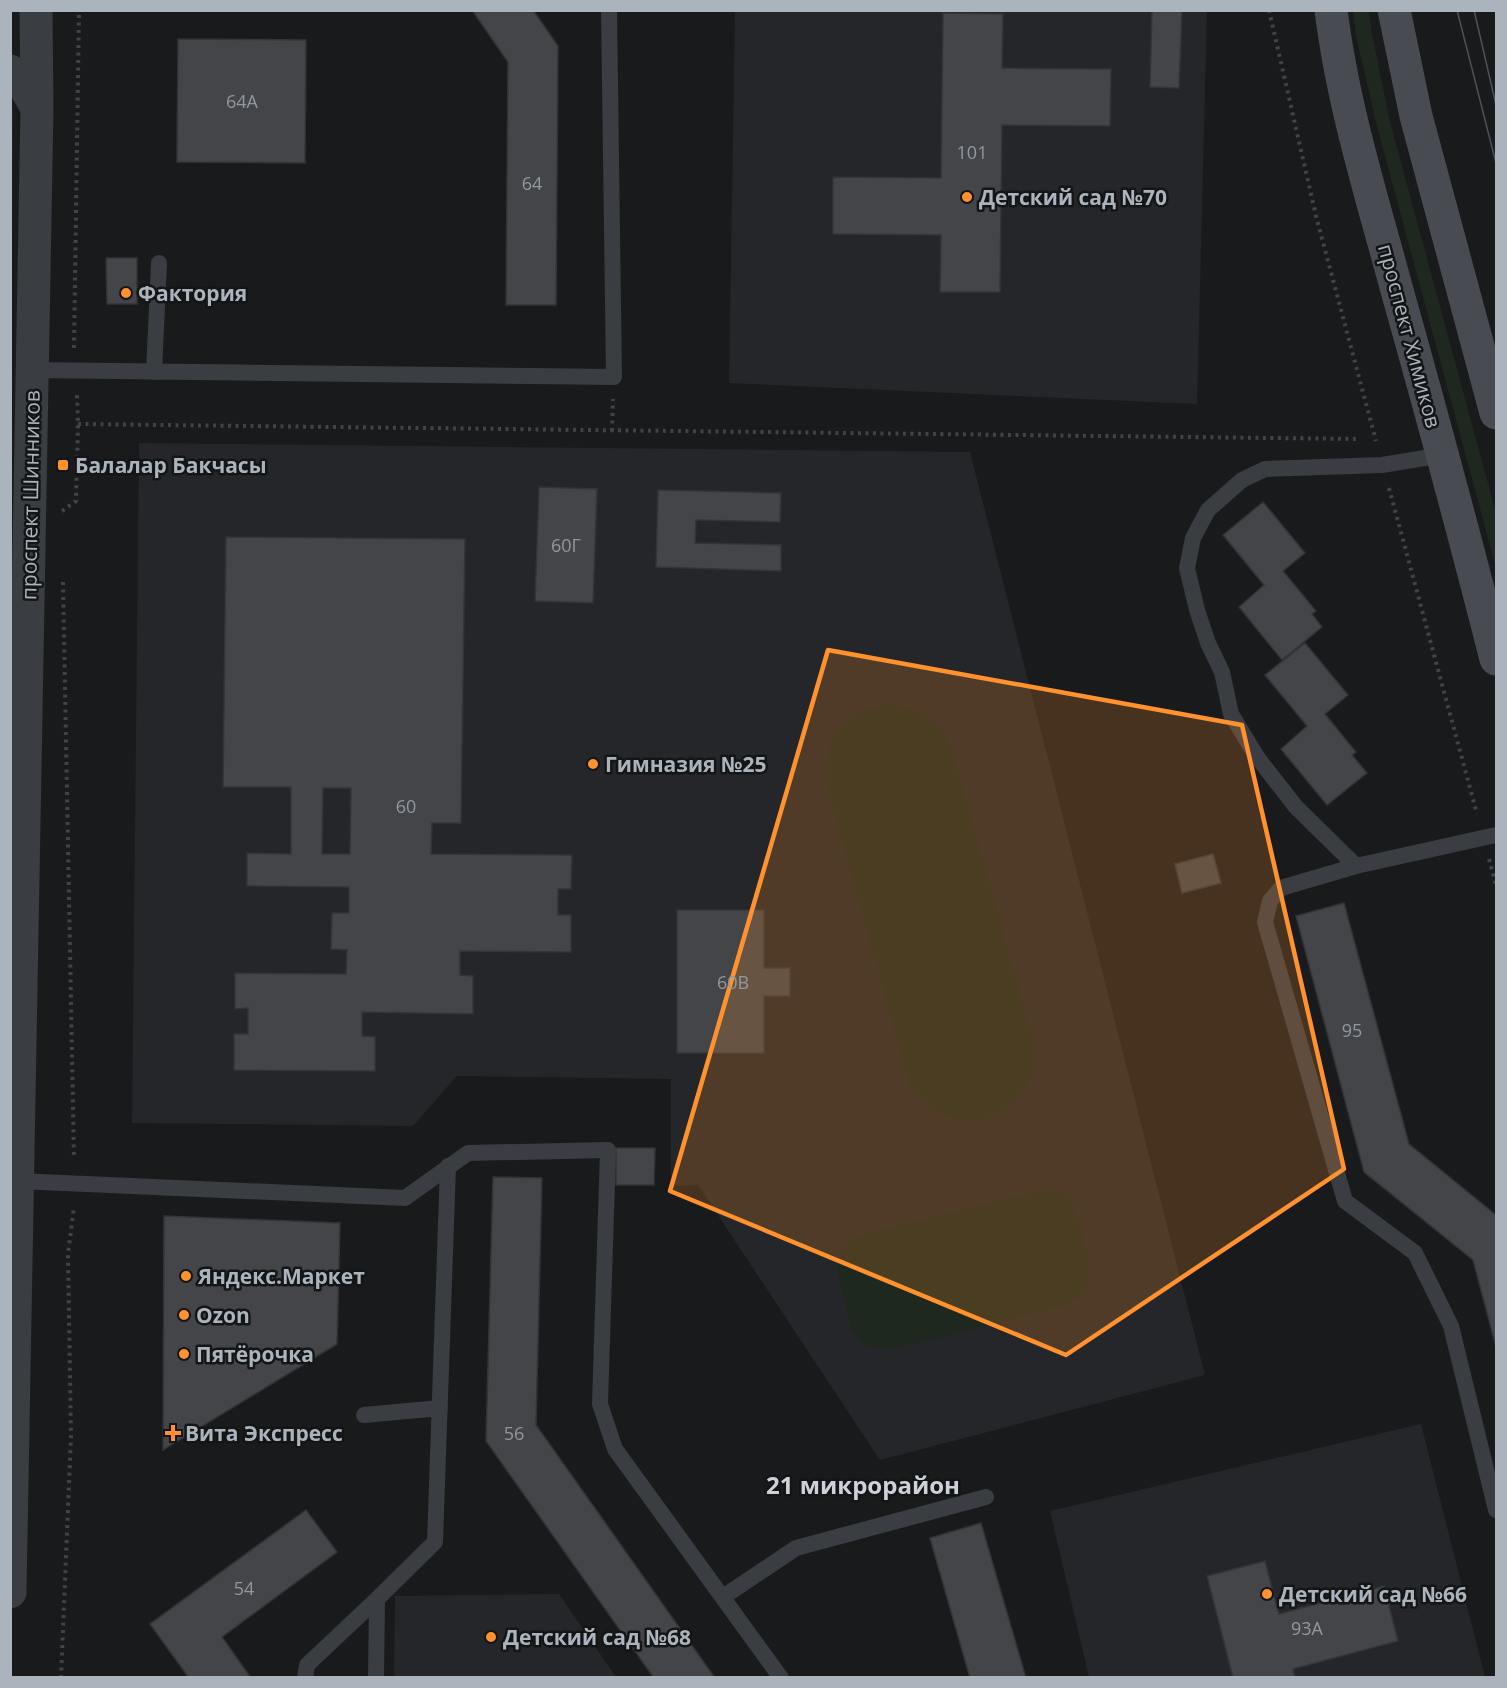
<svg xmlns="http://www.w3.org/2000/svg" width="1507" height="1688" viewBox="0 0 1507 1688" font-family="'Open Sans',sans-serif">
	<rect width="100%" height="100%" fill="#191a1c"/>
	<path fill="#252629" d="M735,11h472l-10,393 -468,-21z
		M139,443l831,9 235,923 -325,85 -182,-275 -27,1v-107l-214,-3 -44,50 -281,-3z
		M1421,1424l64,253h-396l-39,-166z
		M559,1594l57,83h-222l1,-81z"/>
	<path fill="#1f281f" d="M1353,11h16l3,23 18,88 106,391v55l-119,-442 -21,-90z
		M11,98l2,12 -2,267z
		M886,705c28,0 48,12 63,36l83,297c14,78 -79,114 -122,47l-82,-297c-8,-44 15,-76 58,-83z
		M1041,1191l23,3 12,20 14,54 -5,24 -21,14 -177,44 -25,-6 -11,-16 -14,-61 5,-17 16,-14z"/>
	<path fill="#434549" stroke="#333438" stroke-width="1.5" fill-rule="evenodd" d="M472,10h61l25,36 -2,259h-50l2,-243z
		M1152,10h30l-3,78 -29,-1z
		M943,13l60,1 -1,54 109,1 -1,57 -108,-1 -2,167h-60l1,-57 -108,-1v-57l108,1z
		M178,39l128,1 -1,123 -128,-1z
		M106,258h31v46h-30z
		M539,487l58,2 -4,114 -58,-2z
		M658,490l123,3 -1,29 -84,-2 -1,23 86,2v26l-125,-4z
		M1263,502l42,51 -22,18 33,40 -4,3 10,13 -40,33 -43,-53 25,-22 -41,-50z
		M226,537l239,2 -4,284h-29l-1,31 141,1 -1,34h-13v26h13v37l-111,-1v24l13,1v38l-111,-2v24l13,1v34l-141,-1v-36h14v-26l-13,1v-36l111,1 1,-24 -16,-1 1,-36h17v-26l-102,-1v-33l44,1v-67h-68zM323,788h28l-1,66h-28z
		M1305,643l43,52 -23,19 31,38 -4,3 15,18 -40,32 -46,-56 26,-23 -42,-51z
		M1213,854l8,29 -39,10 -7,-29z
		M1344,903l65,241 87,71v132l-23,-87 -109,-88 -68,-256z
		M677,910h87v58h26v28h-26v57h-87z
		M616,1148h39l-1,37h-38z
		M493,1177l49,1 -6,247 179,253h-61l-168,-237z
		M164,1216l176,7 -3,121 -174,106z
		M306,1510l31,42 -115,85 29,41h-62l-39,-54z
		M981,1523l45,155h-56l-40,-140z
		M1265,1561l14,53 105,-28 14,55 -105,28 2,9h-62l-26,-102z"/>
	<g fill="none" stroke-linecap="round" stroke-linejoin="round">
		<path stroke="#404449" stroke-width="4" stroke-dasharray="3 4.5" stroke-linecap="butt" d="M1269,10l47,206 60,225
			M74,348l5,-338
			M78,424l1280,15
			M612,431l1,-32
			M1389,488l88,326
			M62,511l14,-10 2,-77 -1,-29
			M63,582l11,577
			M1489,859l7,26
			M61,1678l10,-242 -3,-182 6,-47"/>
		<path stroke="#3a3d41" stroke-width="16" d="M32,370l582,7 -5,-367
			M154,372l5,-109
			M1443,455l-61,10 -117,4 -23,11 -34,30 -15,28 -6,30 10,42 11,33 14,29 9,42 26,43 39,50 60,59 140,-31
			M1356,866l-75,22 -11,13 -5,21 80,279 70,52 36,73 45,184
			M18,1181l387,17 63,-45 140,-3 -8,254 15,45 166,229
			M364,1415l76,-7
			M723,1597l73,-49 190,-51
			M305,1678l2,-13 70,-66
			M376,1678l1,-79 58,-57 13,-376"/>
		<path stroke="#3a3d41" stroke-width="33" d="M10,71l13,13 14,24
			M10,1592l27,-1484 -1,-98"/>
		<path stroke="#484c52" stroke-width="33" d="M1331,10c12,97 42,191 67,284 34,121 67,243 98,365
			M1394,10l22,106 80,297"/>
		<path stroke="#4d5157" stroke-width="1.5" d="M1457,10l39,153
			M1474,10l22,95"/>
	</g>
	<path fill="#ff922f" fill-opacity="0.2" stroke="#ff922f" stroke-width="4.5" stroke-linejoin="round" d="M828,650l414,75 102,444 -278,186 -396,-164z"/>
	<g fill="#ff922f" stroke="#141517" stroke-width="2">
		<circle cx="967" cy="197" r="6"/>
		<circle cx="126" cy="293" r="6"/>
		<rect x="57" y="459" width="12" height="12" rx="3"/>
		<circle cx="593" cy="764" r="6"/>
		<circle cx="186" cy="1276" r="6"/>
		<circle cx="184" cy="1315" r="6"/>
		<circle cx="184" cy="1354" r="6"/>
		<path d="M170 1424h6v6h6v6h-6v6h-6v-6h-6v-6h6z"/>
		<circle cx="1267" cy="1594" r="6"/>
		<circle cx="491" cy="1637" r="6"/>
	</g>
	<g text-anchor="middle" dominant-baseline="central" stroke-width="5" stroke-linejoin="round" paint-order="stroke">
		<g font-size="18" fill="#9198a0">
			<text x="242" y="101">64А</text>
			<text x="972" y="152">101</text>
			<text x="532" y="183">64</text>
			<text x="566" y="545">60Г</text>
			<text x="406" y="806">60</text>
			<text x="733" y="982">60В</text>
			<text x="1352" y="1030">95</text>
			<text x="514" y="1433">56</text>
			<text x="244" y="1588">54</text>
			<text x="1307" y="1628">93А</text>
		</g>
		<g font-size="21" font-weight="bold" fill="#abb4bd" stroke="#141517" text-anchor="start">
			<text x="979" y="197">Детский сад №70</text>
			<text x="138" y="293">Фактория</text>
			<text x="75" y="465">Балалар Бакчасы</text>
			<text x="605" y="764">Гимназия №25</text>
			<text x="198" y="1276">Яндекс.Маркет</text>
			<text x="196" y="1315">Ozon</text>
			<text x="196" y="1354">Пятёрочка</text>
			<text x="185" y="1433">Вита Экспресс</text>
			<text x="1279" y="1594">Детский сад №66</text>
			<text x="503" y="1637">Детский сад №68</text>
		</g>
		<g font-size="21" fill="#abb4bd" stroke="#141517">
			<text transform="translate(1410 336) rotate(75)">проспект Химиков</text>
			<text transform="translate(30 495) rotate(-89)">проспект Шинников</text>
		</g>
		<g font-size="24" font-weight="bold" fill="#ccd2d8" stroke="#141517">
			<text x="863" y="1484">21 микрорайон</text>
		</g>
	</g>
	<rect width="1507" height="1688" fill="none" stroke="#abb4bd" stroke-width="24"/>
</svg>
